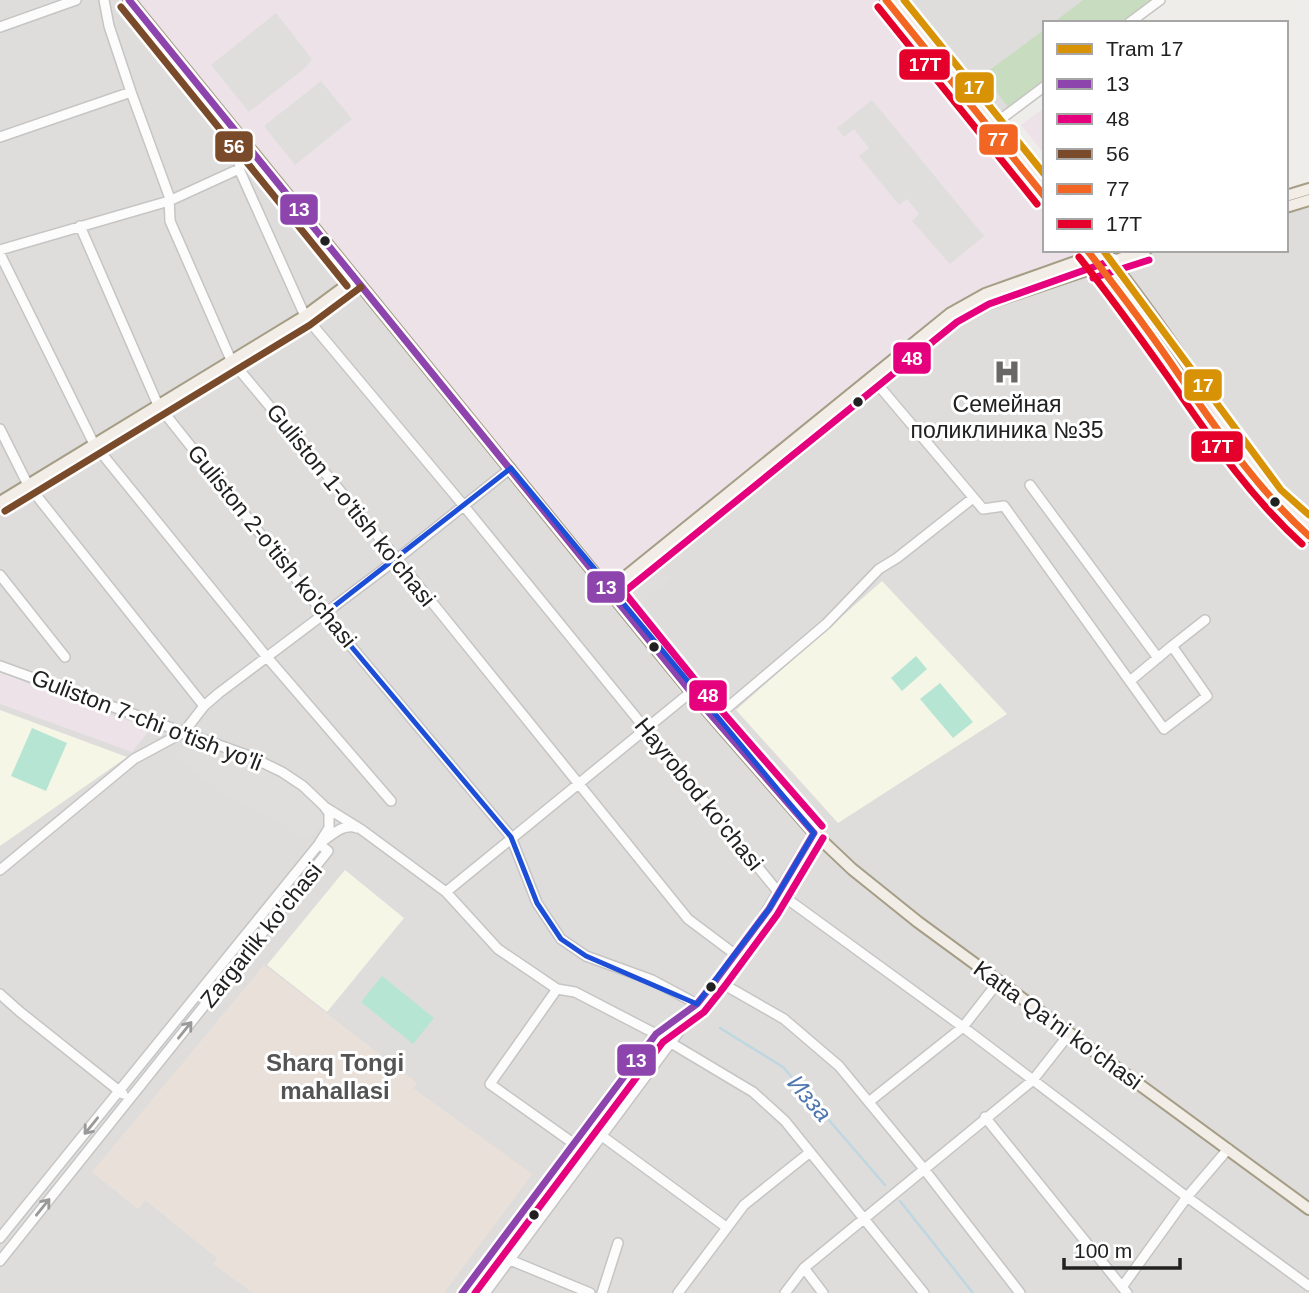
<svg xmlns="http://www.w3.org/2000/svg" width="1309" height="1293" viewBox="0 0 1309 1293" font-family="Arial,sans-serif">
	<rect width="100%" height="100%" fill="#efede9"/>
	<path fill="#dedddb" d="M0,0h118l388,470 -187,144 -134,113 -185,-63z
		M898,0h262l-31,23h-84v63l-49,36z
		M1309,200v322l-20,-19 -178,-242 35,-11h140v-43z
		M1099,265l137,192 73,79v757h-824l186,-251 -15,-7 -54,70 -34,37 -108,151h-460v-626l187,64 12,-20 310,-237 172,218 -29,31 39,-31 -76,-94 340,-276z"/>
	<path fill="#ece2e7" d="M129,0h757l159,197v53h42l5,6 -107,38 -376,296z
		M1045,107v48l-24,-30z
		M0,672l99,39 52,17 -19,24 -132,-48z"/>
	<path fill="#f6f6e6" d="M882,581l125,133 -169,109 -102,-113z
		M0,710l127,47 -127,89z
		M345,870l59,48 -77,94 -60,-47z"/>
	<path fill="#e9e0d9" d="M264,965l153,118 -4,5 119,86 -88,119h-191l-40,-29 4,-6 -72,-58 -7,9 -46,-37z"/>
	<path fill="#c8dcbf" d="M1083,0h68l-30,23h-68z
		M1045,29v50l-37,28 -25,-32z
		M624,1082l5,1 2,4 -146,198 -5,-1 -2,-4z"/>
	<path fill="#b6e5d4" d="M916,656l11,13 -25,22 -11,-13z
		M940,683l33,39 -20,16 -33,-39z
		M32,728l35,15 -21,48 -35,-15z
		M382,976l52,42 -21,26 -52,-42z"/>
	<path fill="#dfdedd" d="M276,13l36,46 -7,9 -56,44 -38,-47z
		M321,81l31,38 -57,46 -31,-39z
		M872,100l112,136 -34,28 -38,-43 7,-7 -12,-15 -8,6 -40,-49 10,-8 -15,-19 -10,8 -7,-9z
		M661,567l10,11 -35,29 -7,-9 2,-6z
		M190,739l49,19 17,2 23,13 38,32 6,12 -2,10 -10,9 -7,2 -35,-21 -45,-22 -50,-40z"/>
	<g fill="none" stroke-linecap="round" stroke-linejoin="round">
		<path stroke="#bed7e1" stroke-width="2.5" d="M720,1028l63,39 102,118
			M900,1201l73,92"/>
		<g stroke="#c6c5c4" stroke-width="12">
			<path id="minor" d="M104,0l5,26 22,66 38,104 1,25 61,139 166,199 291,360 48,36
				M1129,23l31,-23
				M0,27l76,-27
				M993,125l52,-39
				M0,137l131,-45
				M239,169l66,147 159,190 315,387 184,134 224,170 122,89
				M80,226l78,179 166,209 187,223 26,66 24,36 25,17 66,24 45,24
				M0,250l169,-49 70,-32 2,-16 7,-8
				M0,254l94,190 172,212 125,145
				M874,380l109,129 21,-3 160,223 43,-33 -35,-50 33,-26
				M0,429l28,56 176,221
				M1030,485l128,173
				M0,575l65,82
				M0,666l249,90 33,16 21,14 21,20 5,7v15l-10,16 -319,394
				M1130,681l42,-35
				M714,719l112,-95 53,-55 18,-11 76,-60
				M325,807l37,23 84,62 52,57 59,40 18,3 81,42
				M323,841c10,-7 21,-18 34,-13
				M0,870l134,-111 50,-27 20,-26 15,-13 178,-134 114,-91
				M446,892l245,-200
				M716,980l68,39 55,47 85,103 96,124
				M557,989l-67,95 83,59
				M0,994l19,17 104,83
				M671,1043l82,49 32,29 139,172
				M870,1101l93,-74 36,-46
				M985,1117l142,176
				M602,1136l124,91
				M510,1260l80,33
				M0,1261l328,-410 -9,-7
				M804,1268l19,25
				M1122,1287l65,-90 41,-48
				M462,1293l186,-249 8,-10 34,-25
				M485,1293l273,-368 56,-92
				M602,1293l16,-50
				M678,1293l66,-88 65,-52
				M785,1293l19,-25 229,-188 37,-47"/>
		</g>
		<g stroke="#a59d85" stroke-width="14">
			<path id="major" d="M129,0l562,692 123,141 38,36 66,53 391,287
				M886,0l159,197
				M898,0l147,181
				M1286,196l23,-7
				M1286,207l23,-7
				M1108,257c33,42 64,86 94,131 32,47 63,97 107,134
				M1096,261c36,44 68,92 101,139 33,49 66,97 112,136
				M0,502l305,-186 50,-37
				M609,590l342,-277 34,-19 124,-44
				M615,598l340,-276 34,-19 157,-53"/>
		</g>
		<use href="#minor" stroke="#fdfcfc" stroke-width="9"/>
		<use href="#major" stroke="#f2ede6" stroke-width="10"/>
		<g stroke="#fff" stroke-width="12">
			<path id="bus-1" d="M129,0l562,692 123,141
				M462,1293l194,-259 41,-30 19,-24 53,-71 45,-76"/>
		</g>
		<g stroke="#fff" stroke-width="12">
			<path id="bus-2" d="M1093,278l56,-18
				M822,826l-123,-141 -75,-93 333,-270 32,-18 124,-44
				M475,1293l188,-251 41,-30 20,-25 53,-72 46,-77"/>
		</g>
		<g stroke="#fff" stroke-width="12">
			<path id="bus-3" d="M121,7l226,279
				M5,511l305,-186 51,-38"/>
		</g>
		<g stroke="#fff" stroke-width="12">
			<path id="bus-4" d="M886,0l159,197
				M1087,250c32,41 63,82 92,125 40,57 78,114 130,161"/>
		</g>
		<g stroke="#fff" stroke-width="12">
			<path id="bus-5" d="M878,7l159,197
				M1079,257c31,39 60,79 89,120 41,59 80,118 134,167"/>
		</g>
		<use href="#bus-1" stroke="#8e44ad" stroke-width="7"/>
		<use href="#bus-2" stroke="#e5007d" stroke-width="7"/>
		<use href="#bus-3" stroke="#7a4b2a" stroke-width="7"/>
		<use href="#bus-4" stroke="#f26522" stroke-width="7"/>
		<use href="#bus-5" stroke="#e4002b" stroke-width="7"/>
		<g stroke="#fff" stroke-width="12">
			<path id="tram-1" d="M904,0l141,175
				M1103,250l178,240 28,25"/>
		</g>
		<use href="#tram-1" stroke="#d79205" stroke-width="7"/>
	</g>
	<defs><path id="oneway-shaft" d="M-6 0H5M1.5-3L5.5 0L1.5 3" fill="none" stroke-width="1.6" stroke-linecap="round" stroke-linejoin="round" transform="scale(1.75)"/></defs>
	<g stroke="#9a9999">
		<use href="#oneway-shaft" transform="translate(185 1030) rotate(-51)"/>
		<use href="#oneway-shaft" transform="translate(91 1126) rotate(129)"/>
		<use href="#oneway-shaft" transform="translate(43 1207) rotate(-51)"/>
	</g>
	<path fill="none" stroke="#1d4ed8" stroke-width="5" stroke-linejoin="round" d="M511,468l303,365 -45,76 -72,95 -111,-48 -25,-17 -24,-36 -26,-66 -187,-223z"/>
	<defs>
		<g id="hospital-bare" transform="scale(2.1)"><path d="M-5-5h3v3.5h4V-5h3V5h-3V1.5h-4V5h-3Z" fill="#696867" stroke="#fff" stroke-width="2.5" paint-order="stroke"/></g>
	</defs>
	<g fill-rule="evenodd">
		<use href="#hospital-bare" x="1007" y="372"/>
	</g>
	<g fill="#212121" stroke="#fff" stroke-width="2.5">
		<circle cx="325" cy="241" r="6"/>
		<circle cx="858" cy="402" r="6"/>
		<circle cx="1275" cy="502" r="6"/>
		<circle cx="654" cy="647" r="6"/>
		<circle cx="711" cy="987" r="6"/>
		<circle cx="534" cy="1215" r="6"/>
	</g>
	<g text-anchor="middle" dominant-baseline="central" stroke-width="6" stroke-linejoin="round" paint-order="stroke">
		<g font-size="23" fill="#212121" stroke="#fff">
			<text x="1007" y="404">Семейная<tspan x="1007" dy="26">поликлиника №35</tspan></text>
		</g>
		<g font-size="23" fill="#212121" stroke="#fff">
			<text transform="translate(351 505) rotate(51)">Guliston 1-o'tish ko'chasi</text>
			<text transform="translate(272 546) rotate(51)">Guliston 2-o'tish ko'chasi</text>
			<text transform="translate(147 720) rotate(21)">Guliston 7-chi o'tish yo'li</text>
			<text transform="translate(699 794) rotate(51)">Hayrobod ko'chasi</text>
			<text transform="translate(261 935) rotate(-51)">Zargarlik ko'chasi</text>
			<text transform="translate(1058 1025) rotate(36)">Katta Qa'ni ko'chasi</text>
		</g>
		<g font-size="24" font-weight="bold" fill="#545454" stroke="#fff">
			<text x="335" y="1062">Sharq Tongi<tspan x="335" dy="28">mahallasi</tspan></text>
		</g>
		<g font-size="24" font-style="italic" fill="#4e77af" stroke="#fff">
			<text transform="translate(810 1098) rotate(49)">Изза</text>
		</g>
	</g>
	<g stroke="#fff" stroke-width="2.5">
		<rect x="898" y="48" width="53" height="33" rx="7" fill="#e4002b"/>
		<rect x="954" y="71" width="41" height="33" rx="7" fill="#d79205"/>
		<rect x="978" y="123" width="41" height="33" rx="7" fill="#f26522"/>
		<rect x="214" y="130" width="40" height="33" rx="7" fill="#7a4b2a"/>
		<rect x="279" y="193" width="40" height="33" rx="7" fill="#8e44ad"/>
		<rect x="892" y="341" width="40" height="34" rx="7" fill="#e5007d"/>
		<rect x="1183" y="368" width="40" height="34" rx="7" fill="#d79205"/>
		<rect x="1190" y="430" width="54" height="33" rx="7" fill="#e4002b"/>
		<rect x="586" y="570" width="40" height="34" rx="7" fill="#8e44ad"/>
		<rect x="688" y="679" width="40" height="33" rx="7" fill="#e5007d"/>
		<rect x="616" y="1043" width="41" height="34" rx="7" fill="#8e44ad"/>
	</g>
	<g font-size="19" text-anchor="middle" font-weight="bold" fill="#fff">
		<text x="925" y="71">17T</text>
		<text x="974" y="94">17</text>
		<text x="998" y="146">77</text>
		<text x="234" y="153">56</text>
		<text x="299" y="216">13</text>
		<text x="912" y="365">48</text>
		<text x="1203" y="392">17</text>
		<text x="1217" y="453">17T</text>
		<text x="606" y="594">13</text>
		<text x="708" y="702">48</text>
		<text x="636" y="1067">13</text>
	</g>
	<rect x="1043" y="21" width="245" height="231" fill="#ffffff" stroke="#a6a6a6" stroke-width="2"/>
	<rect x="1057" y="44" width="35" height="10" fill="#d79205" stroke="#a6a6a6" stroke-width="2"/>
	<text x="1106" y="56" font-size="21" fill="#212121">Tram 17</text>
	<rect x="1057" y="79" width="35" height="10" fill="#8e44ad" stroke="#a6a6a6" stroke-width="2"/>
	<text x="1106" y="91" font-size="21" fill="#212121">13</text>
	<rect x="1057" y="114" width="35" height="10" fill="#e5007d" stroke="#a6a6a6" stroke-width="2"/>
	<text x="1106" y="126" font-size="21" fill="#212121">48</text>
	<rect x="1057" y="149" width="35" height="10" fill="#7a4b2a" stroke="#a6a6a6" stroke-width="2"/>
	<text x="1106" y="161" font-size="21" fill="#212121">56</text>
	<rect x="1057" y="184" width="35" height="10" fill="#f26522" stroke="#a6a6a6" stroke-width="2"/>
	<text x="1106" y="196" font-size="21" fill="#212121">77</text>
	<rect x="1057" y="219" width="35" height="10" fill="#e4002b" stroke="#a6a6a6" stroke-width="2"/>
	<text x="1106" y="231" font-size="21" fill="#212121">17T</text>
	<path d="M1064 1258v10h116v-10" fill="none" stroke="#212121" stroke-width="3.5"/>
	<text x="1074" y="1258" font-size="21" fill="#212121" stroke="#ffffff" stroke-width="5" paint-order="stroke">100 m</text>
</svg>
